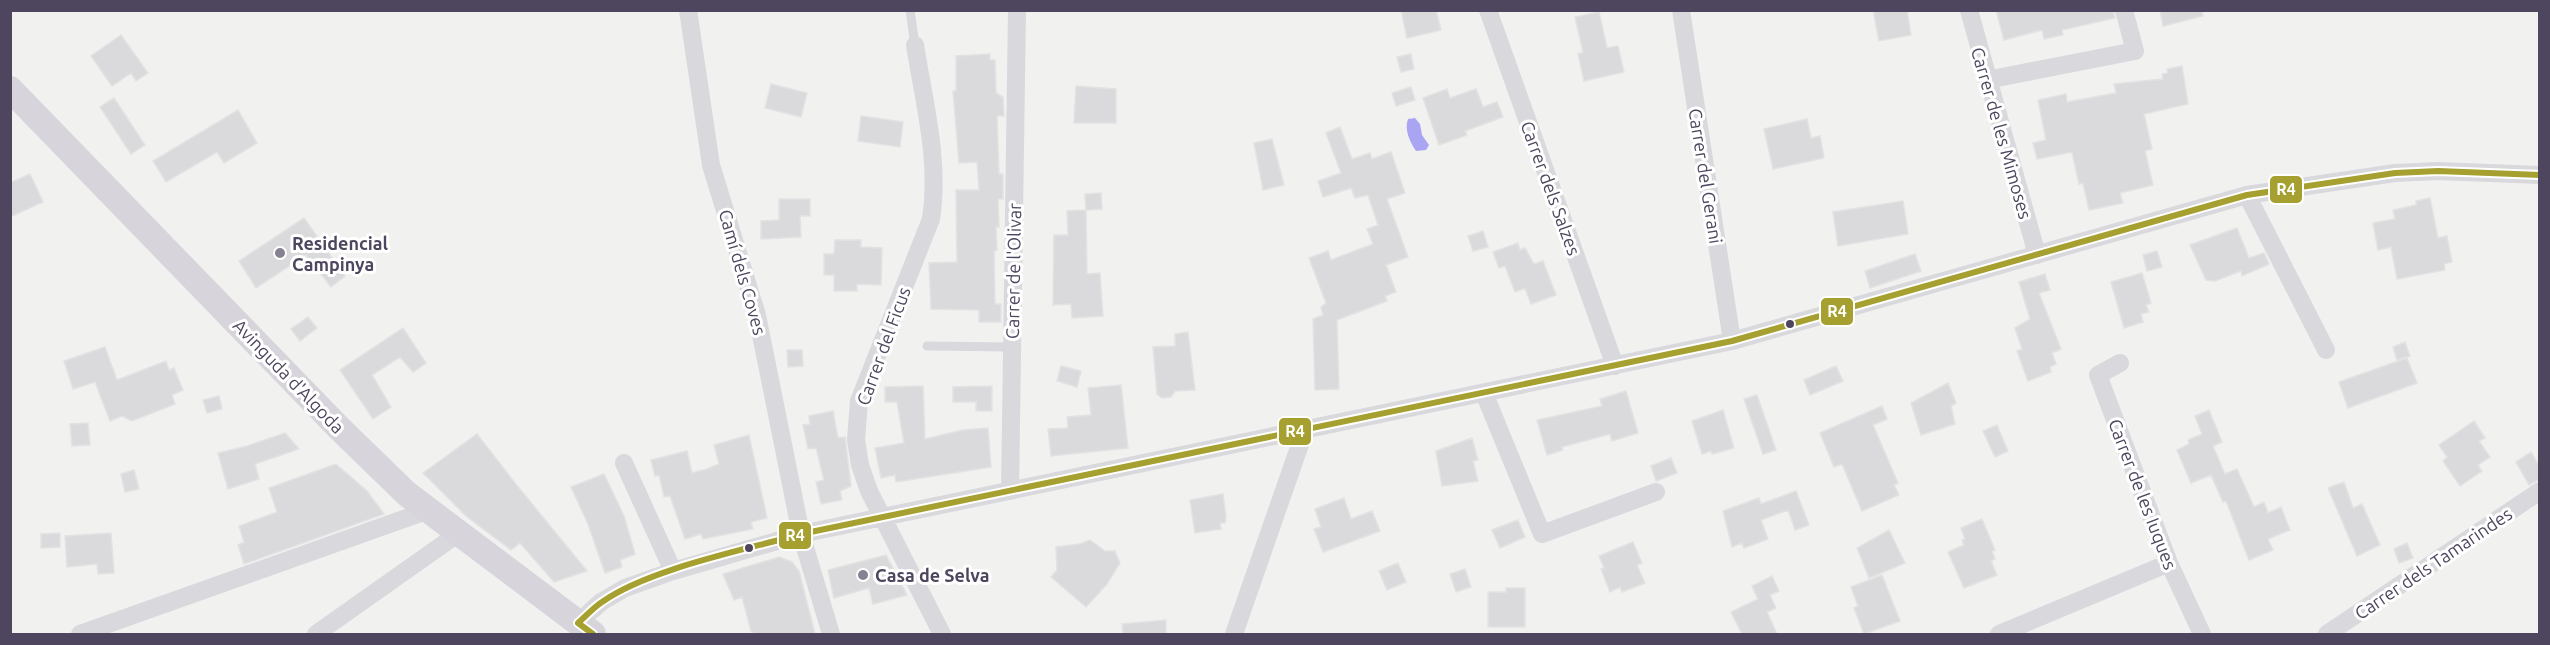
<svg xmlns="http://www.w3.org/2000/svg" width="2550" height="645" viewBox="0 0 2550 645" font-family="Ubuntu,sans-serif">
	<rect width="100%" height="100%" fill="#f1f1f0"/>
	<path fill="#a9a5f2" d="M1415,118l5,6 2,11 7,10 -3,5 -10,1c-6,-9 -12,-21 -8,-32z"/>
	<path fill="#dad9dc" stroke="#e3e2e3" stroke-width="1.5" d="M1401,10h35l5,20 -34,8z
		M1873,10h34l4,25 -32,6z
		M1996,10h117l2,8 -53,12 1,5 -19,4 -2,-9 -38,10z
		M2160,10h42l1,6 -40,10z
		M1599,12l8,36 11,-2 6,26 -40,9 -6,-27 5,-2 -8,-35z
		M121,35l27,38 -12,8 -5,-8 -19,13 -21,-30z
		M990,54v6h5l1,33 7,4 1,19h-7l2,58h4v25h-5l1,28h-3l1,23 -3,1 1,53h6v18h-22v-12l-48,-1 -2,-46 28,-1 -1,-72h23l-2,-28 -18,1 -6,-72h3v-35z
		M1411,54l3,15 -13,3 -4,-15z
		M2182,66l6,38 -44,10 8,35 -7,2 8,34 -33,8 3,10 -34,7 -6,-27 -4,1 -7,-32 -35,7 -4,-16 13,-3 -8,-40 28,-6 1,8 49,-9 -2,-9 49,-5 -1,-5 6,-1 -1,-4z
		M771,84l36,9 -6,24 -36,-9z
		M1076,86l40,3v34h-42z
		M1411,87l4,13 -19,6 -4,-13z
		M1447,89l3,9 26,-9 7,18 14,-5 6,15 -38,14 2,4 -28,10 -16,-47z
		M114,98l31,47 -14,9 -31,-47z
		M238,110l19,33 -33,20 -7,-11 -51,30 -13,-21z
		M861,116l42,6 -3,25 -42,-6z
		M1807,119l4,19 9,-2 4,22 -51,11 -9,-40z
		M1340,127l12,32 18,-6 2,6 19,-7 14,41 -18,6 21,58 -22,8 10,27 -11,4 2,5 -50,19 2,69 -24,1 -2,-71 10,-4 -2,-8 5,-4 -17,-45 19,-7 3,9 42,-16 -6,-15 11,-4 -10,-30 -13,3 -4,-10 -28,9 -5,-16 23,-8 -15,-40z
		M1272,139l12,46 -21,5 -9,-47z
		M30,174l13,28 -33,15v-34z
		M1101,193l1,16 -16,1 -1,-16z
		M2430,198l8,40 9,-2 5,26 -8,2 1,6 -48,9 -6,-32 -13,3 -5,-27 22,-4 -2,-9 23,-5v-4z
		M779,199h31v17h-10l1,21 -40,2v-18l18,-1z
		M1903,201l5,33 -70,12 -5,-34z
		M1086,210l1,64 13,-1 3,43 -31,2 -1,-14 -18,1 1,-70h14l-1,-24z
		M304,218l41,58 -14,11 -25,-32 -50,33 -17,-27z
		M2237,228l12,30 15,-5 5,11 -27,12 -1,-5 -26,10 -9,-1 -16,-35z
		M1483,231l5,16 -15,4 -5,-15z
		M835,240h26v7l21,1 -1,37 -24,-1v7h-23v-16h-10v-21h10z
		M1518,243l2,7 5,-2 9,16 9,-3 13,34 -25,9 -6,-16 -10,4 -10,-26 -6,2 -6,-16z
		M2157,251l5,16 -15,4 -4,-16z
		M1915,254l6,17 -51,17 -5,-17z
		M2142,273l9,30 -5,2 3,7 -8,2 2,8 -19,6 -13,-46z
		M2045,274l5,16 -11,3 22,56 -9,4 4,11 -6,3 1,5 -23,9 -11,-30 5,-2 -7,-21 15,-9 -11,-37z
		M308,317l9,11 -17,13 -9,-12z
		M403,328l23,35 -13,9 -13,-15 -28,18 19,32 -18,12 -33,-49z
		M1188,332l7,58 -20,1 -4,6 -9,1 -5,-4 -4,-47 22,-1v-12z
		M2405,342l5,14 -13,4 -4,-13z
		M105,347l12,33 49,-19 3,9 5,-2 9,22 -11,5 3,9 -43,17 -10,-5 -12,5 -15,-39 -22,7 -9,-28z
		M787,350h15l1,16 -15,1z
		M2407,358l10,25 -69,25 -9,-26z
		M1061,366l20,5 -4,16 -20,-6z
		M1836,366l7,15 -33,14 -6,-15z
		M1948,383l8,20 -5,3 4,18 -34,11 -10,-32z
		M1121,385l7,63 -77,8 -3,-27 20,-1 -1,-11 24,-2 -3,-27z
		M923,386l2,53 38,-9 25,-2 3,39 -95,15 -1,-7 -14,3 -6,-30 29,-5 -7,-41h-12v-15z
		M992,386v25h-16v-9h-23v-15z
		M1626,391l12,42 -26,8 -2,-7 -48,13 1,3 -16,5 -10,-35 65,-14 -2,-7z
		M1757,395l19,55 -13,4 -19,-55z
		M219,396l3,13 -15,4 -4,-13z
		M1882,406l5,13 -14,6 25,58 -4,2 5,10 -37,16 -20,-47 -8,3 -14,-34z
		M1723,410l11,38 -22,6 -1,-3 -9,3 -10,-33z
		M2209,410l13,32 -9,4 12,28 12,-5 17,38 10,-5 4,11 13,-6 9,23 -22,9 5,11 -24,10 -23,-59 -3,1 -12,-27 -20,8 -14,-33 12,-6 -1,-4 14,-6 -7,-18z
		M833,411l5,27 7,-1 6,49 -11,5 2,9 -21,4 -5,-22 8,-2 -8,-32 -8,1 -5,-24 7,-1 -1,-8z
		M2474,421l11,17 -6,3 11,16 -12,8 4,6 -22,15 -17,-25 4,-4 -8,-12z
		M88,423l2,22 -18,1 -2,-22z
		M1997,425l11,26 -13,6 -12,-26z
		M285,433l14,16 -44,15 4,15 -31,10 -10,-36 29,-7z
		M477,434l38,49 72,88 -33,11 -34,-39 -9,7 -45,-34 -43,-43z
		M749,435l18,83 -16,4 2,7 -50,10 -2,-5 -16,5 -15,-43 -6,1 -5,-22 -4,1 -4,-16 36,-9 5,22 15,-4 12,-5 -5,-19z
		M1472,438l6,22 -5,1 5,20 -36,5 -6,-35z
		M2531,452l9,15v12l-11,6 -13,-23z
		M1671,458l6,15 -21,8 -5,-15z
		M336,464l31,27 17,23 -140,50 -6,-19 6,-3 -5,-16 38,-14 -8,-24z
		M134,470l5,19 -14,3 -4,-18z
		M604,474l20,42 11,38 -15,6 2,7 -17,6 -17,-49 -17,-37z
		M2344,482l9,26 9,-4 18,41 -23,11 -29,-68z
		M1796,491l13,34 -14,5 -7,-20 -27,10 7,19 -24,9 -2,-5 -10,4 -9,-36 36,-13 2,6z
		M1223,494l3,23 -1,6h-5l1,6 -26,4 -5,-33z
		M1344,498l7,21 21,-8 8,20 -57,21 -9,-23 7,-2 -6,-18z
		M1982,519l13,31 -3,1 3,8 -4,2 6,14 -33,13 -16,-36 16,-7 -2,-5 3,-1 -4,-11z
		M1518,520l7,17 -25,11 -8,-18z
		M1889,530l16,33 -36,15 -12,-30z
		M60,533v14l-19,1v-14z
		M111,533l3,40 -16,1 -1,-10 -30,3 -2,-31z
		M1090,540l15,11h10l5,12 -13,21 -21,23 -35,-30 6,-7 -1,-23 24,-3z
		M1633,542l9,21 -5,2 8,18 -23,9 -2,-5 -10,5 -9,-23 3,-1 -5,-12z
		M2407,543l6,15 -14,5 -5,-14z
		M886,555l21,40 -34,9 -4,-16 -35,10 -6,-28z
		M779,557l13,5 7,9 16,63h-60l-4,-3 -9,-34 -8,3 -11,-26z
		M1398,563l8,19 -19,8 -8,-19z
		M1465,569l6,18 -15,5 -6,-18z
		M1882,575l18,46 -36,13 -10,-26 4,-2 -7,-19z
		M1772,576l7,15 -9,4 6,13 -9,4 10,22h-35l-11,-22 27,-13 -6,-13z
		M1506,588h19v39h-37v-35h18z
		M1166,620v14h-43l-1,-10z"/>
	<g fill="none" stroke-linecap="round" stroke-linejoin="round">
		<path stroke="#d9d8dd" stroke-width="9" d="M910,10l5,35
			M927,346l85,1"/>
		<path stroke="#d9d8dd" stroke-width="18" d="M688,10l23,155 46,150 44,219 30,100
			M1488,10l127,356
			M1681,10l51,331
			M1969,10l68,245
			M915,45c9,57 25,116 16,174l-72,182 -3,39 4,25 9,26 73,143
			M1987,80l148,-29 -11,-41
			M2247,195l79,155
			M2120,363l-22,12 71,188 33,71
			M1484,393l58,141 114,-42
			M624,463l49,108
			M1010,491l7,-481
			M578,623l23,-21 24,-14 48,-17 128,-37 931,-193 515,-146 148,-22 43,-2 102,4
			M80,634l349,-124
			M316,634l143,-101
			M1234,634l71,-204
			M1999,634l170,-71
			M2327,634l213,-143"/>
		<path stroke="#d7d4db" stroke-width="26" d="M10,89l329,339 68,66 186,140"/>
		<g stroke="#fff" stroke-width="10">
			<path id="bus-1" d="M593,634l-15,-11c8,-7 15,-15 24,-21 46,-33 143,-52 199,-68l931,-193 515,-146 148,-22 43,-2 102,4"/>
		</g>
		<use href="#bus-1" stroke="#a6a030" stroke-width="6"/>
	</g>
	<g fill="#878291" stroke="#fff" stroke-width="2">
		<circle cx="280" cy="253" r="6"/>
		<circle cx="863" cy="575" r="6"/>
	</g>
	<g fill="#4e465e" stroke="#fff" stroke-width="2">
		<circle cx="1790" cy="324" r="5"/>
		<circle cx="749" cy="548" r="5"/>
	</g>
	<g text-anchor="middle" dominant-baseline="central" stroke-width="6" stroke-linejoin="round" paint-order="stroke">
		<g font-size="18" fill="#4e465e" stroke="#fff">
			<text transform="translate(2002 133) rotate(74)">Carrer de les Mimoses</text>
			<text transform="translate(1706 176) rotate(81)">Carrer del Gerani</text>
			<text transform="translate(1551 188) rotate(70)">Carrer dels Salzes</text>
			<text transform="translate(1013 271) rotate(-89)">Carrer de l'Olivar</text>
			<text transform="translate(743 272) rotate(74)">Camí dels Coves</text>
			<text transform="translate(883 346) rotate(-70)">Carrer del Ficus</text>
			<text transform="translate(289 376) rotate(46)">Avinguda d'Algoda</text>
			<text transform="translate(2143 494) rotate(69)">Carrer de les Iuques</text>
			<text transform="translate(2433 563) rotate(-34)">Carrer dels Tamarindes</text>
		</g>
		<g font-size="18" font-weight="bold" fill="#4e465e" stroke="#fff" text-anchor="start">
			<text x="292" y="243">Residencial<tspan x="292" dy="21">Campinya</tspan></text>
			<text x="875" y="575">Casa de Selva</text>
		</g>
	</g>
	<g stroke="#fff" stroke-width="2">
		<rect x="2269" y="175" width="34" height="29" rx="6" fill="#a6a030"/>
		<rect x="1820" y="297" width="34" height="29" rx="6" fill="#a6a030"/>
		<rect x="1278" y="417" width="34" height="29" rx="6" fill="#a6a030"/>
		<rect x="778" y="521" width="34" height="29" rx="6" fill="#a6a030"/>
	</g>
	<g font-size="16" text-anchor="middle" font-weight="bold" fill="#fff">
		<text x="2286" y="195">R4</text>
		<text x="1837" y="317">R4</text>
		<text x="1295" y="437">R4</text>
		<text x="795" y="541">R4</text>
	</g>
	<rect width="2550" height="645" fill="none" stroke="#4e465e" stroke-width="24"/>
</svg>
